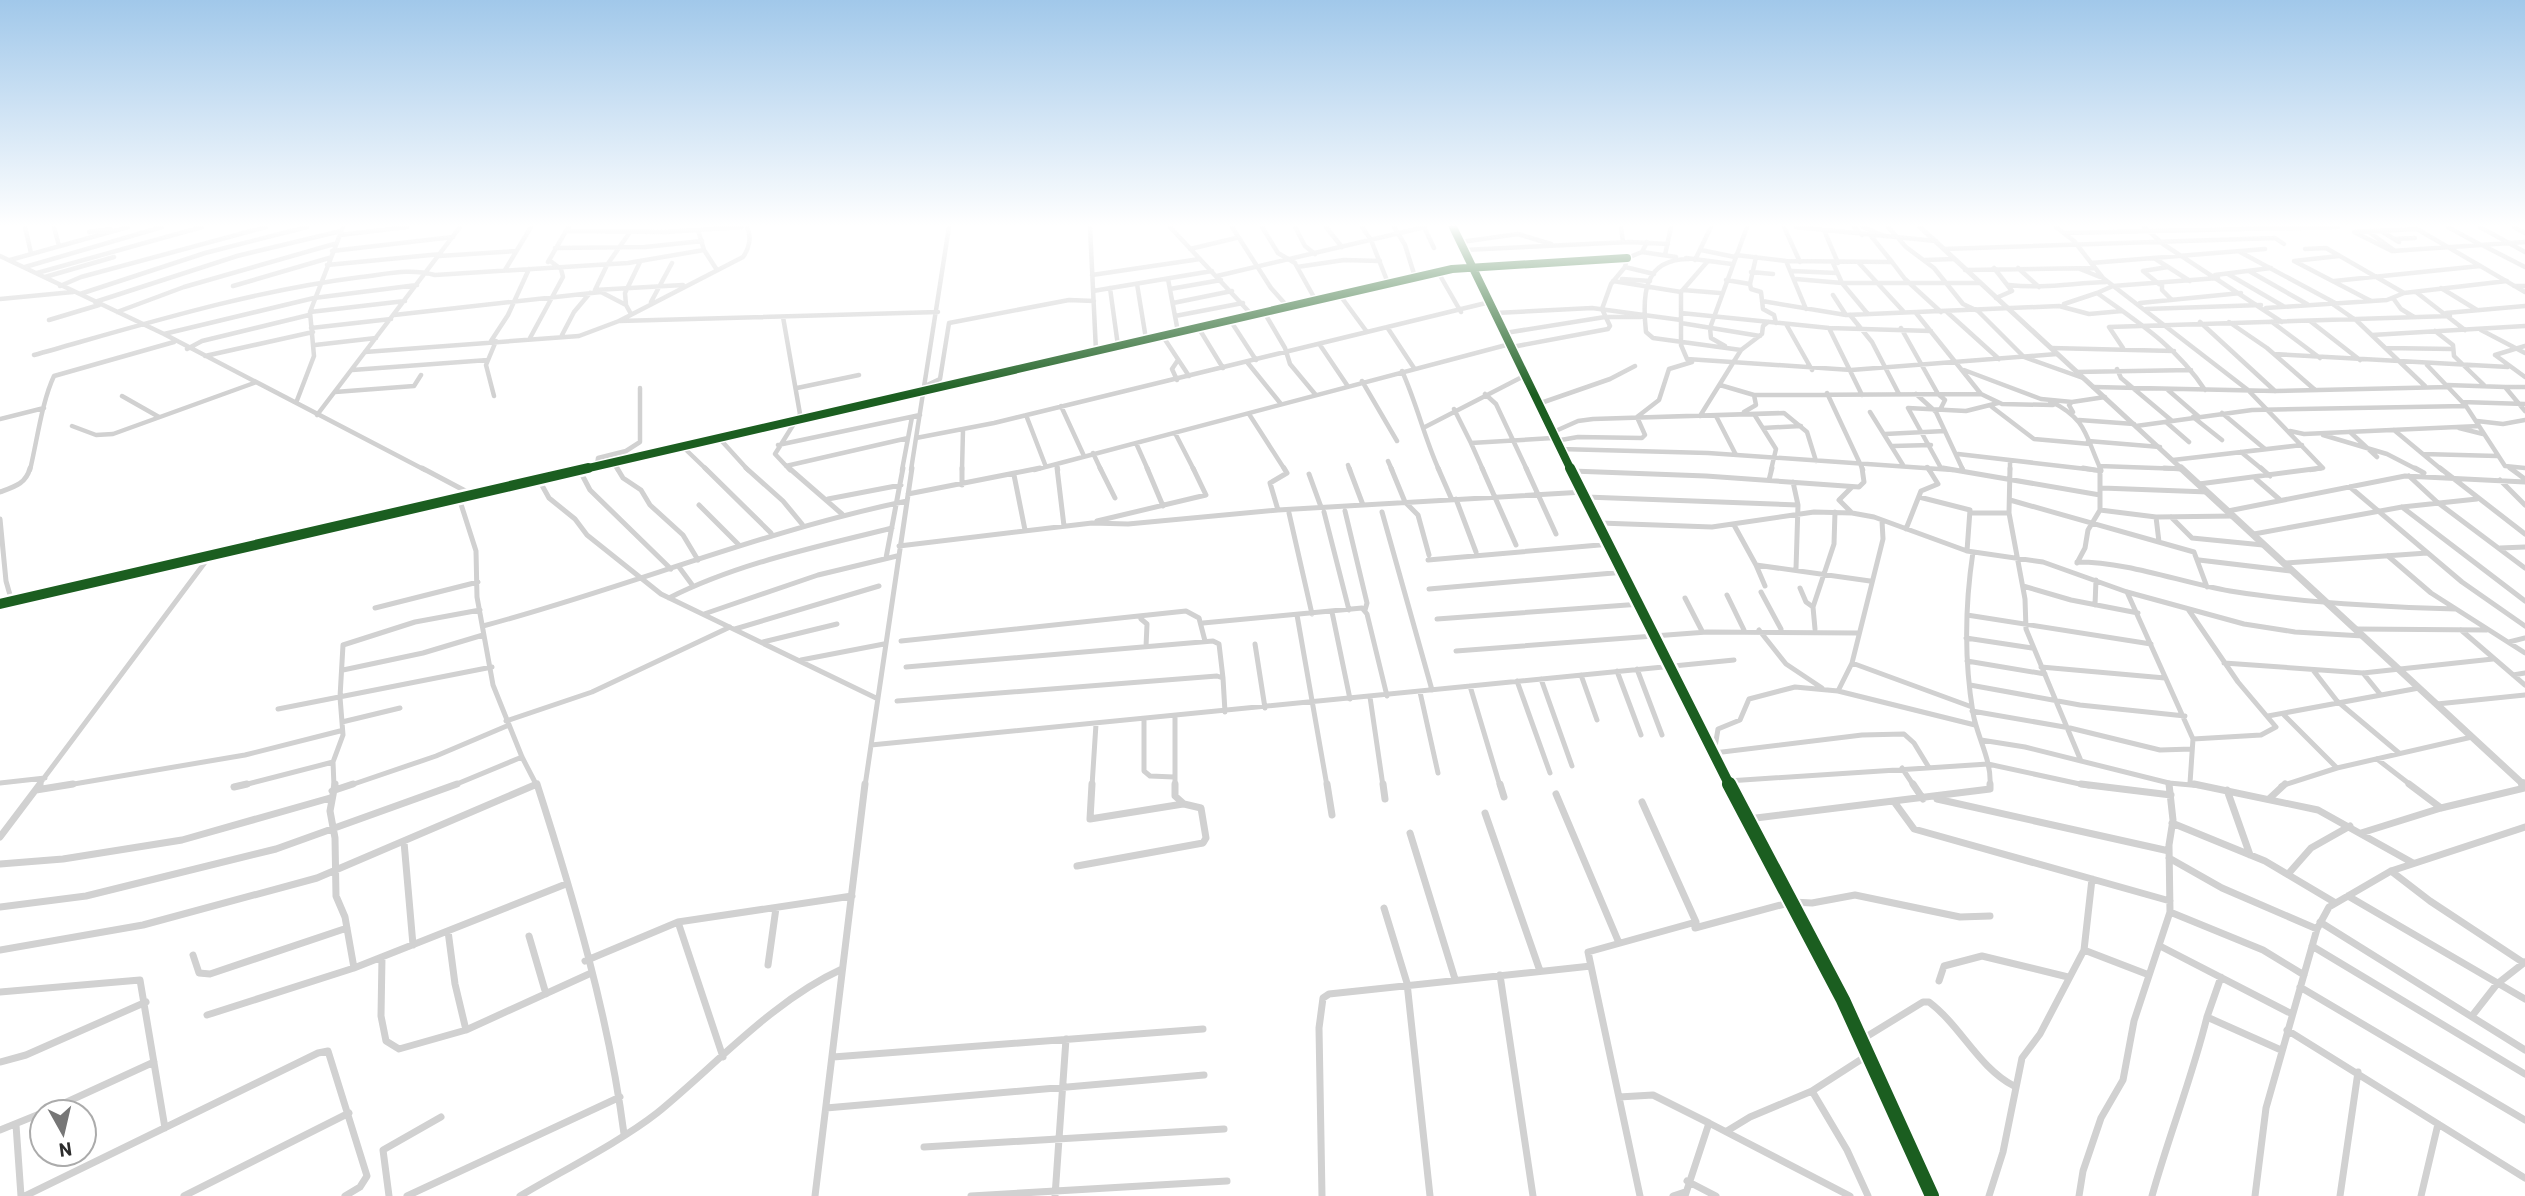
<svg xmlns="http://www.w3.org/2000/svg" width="2525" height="1196" viewBox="0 0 2525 1196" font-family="Barlow,sans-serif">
	<rect width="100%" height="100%" fill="#fff"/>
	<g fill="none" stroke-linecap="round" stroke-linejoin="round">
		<path stroke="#d1d1d1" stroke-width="4.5" d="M25,227l6,26
			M54,227l5,19
			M569,227l-3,4 100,1 76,-5
			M747,227c5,9 2,22 -4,30l-124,64 319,-9
			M1090,227l6,124
			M1170,227l82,88
			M1232,227l39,61 16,18
			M1262,227l16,26 17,10
			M1295,227l10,19 10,8
			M1326,227l16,20
			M1362,227l9,13 17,43
			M1394,227l11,18 10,32
			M1424,227l10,21
			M1453,227l118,243
			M1621,227l2,15
			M1784,227l16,35
			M1796,227l140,14
			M1854,227l8,8
			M1863,227l21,9
			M1888,227l18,20 28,21 29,36 15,7 46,46 59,21
			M2056,227l18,14 29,37 145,112 75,78 -13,2
			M2144,227l19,17 119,78
			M2448,227l31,17
			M2480,227l45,25
			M2514,227l11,6
			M2417,229l-63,3 38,19 133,-9
			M2417,229l108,63
			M1824,230l14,33
			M2381,231l18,11
			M89,232l21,-3
			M630,232l-23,33 -12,25 88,-5
			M2369,232l26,19
			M2066,233l272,-6
			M340,235l67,-8
			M1871,236l21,26
			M2394,239l21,-1
			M1461,242l57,-8 33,10
			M2484,246l41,21
			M555,248l90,-1 57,-6
			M1190,249l46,-11
			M1944,249l331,-11 9,6
			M2305,249l21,-1 78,45
			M704,250l13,20
			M1464,250l166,-8 38,2
			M1701,250l34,7
			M332,251l121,-14
			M1642,252l34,5
			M2240,252l97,52
			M1665,255l6,-28
			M1736,255l50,6 106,1 13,17 36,33
			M0,256l164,78 261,136
			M439,256l77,-5
			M1686,258l46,6
			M2154,258l36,23
			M1689,259c-46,0 -47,36 -43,73l7,6 88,12
			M10,260l118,-33
			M1695,260l16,-33
			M1925,260l29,-1
			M1786,261l20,48
			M2294,261l77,40
			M2294,261l45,-5
			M548,262l18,-31
			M1707,262l-26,30v53l6,14 164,11 206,-16
			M1833,263l9,20 25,30
			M1859,263l45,49
			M2091,263l174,-14
			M327,265l114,-11
			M1296,265l19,34
			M25,267l137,-40
			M1297,267l47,-7 36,1
			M1625,267l29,7
			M1994,268l18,23 -16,7
			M2018,268l21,19
			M2080,269l20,8
			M505,270l26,-43
			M1965,270l129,-2
			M1792,271l45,2
			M2249,271l58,33
			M1438,272l23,40
			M1751,272l22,2
			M37,273l165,-46
			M2228,274l55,32
			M1092,275l108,-16
			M2215,275l56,-7
			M1217,276l208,-49
			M45,277l69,-20
			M1168,279l10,53
			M1622,279l28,2
			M1796,279l46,4h137
			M1726,280l24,4 1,5 10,3 2,17 11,6 2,8
			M1613,281l68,11
			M2334,281l146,-15
			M2162,283v7l10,10
			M1137,284l9,55
			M1750,284l6,-27
			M2159,284l-16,-13 25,-4
			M2009,285c32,4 64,-2 97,-3
			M60,286l21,-9 185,-50
			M233,286l96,-28
			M2514,286h11
			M1110,288l8,58
			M2441,288l36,22
			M1170,289l51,-9
			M1683,290l37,3
			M1093,291l119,-20
			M2416,292l49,38
			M80,294l125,-41 102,-26
			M1339,294l28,38
			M1833,295l13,20
			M2393,298l8,11 13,8
			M0,299l73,-7
			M1762,301l84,14 213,-9 30,8 33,-3
			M95,302l142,-46 104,-25
			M651,302l21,-39
			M1173,303l59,-12
			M2140,303l101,-10
			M2064,304l33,-11
			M626,305l-1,-12 15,-31
			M2334,305l23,16 68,65
			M2266,308l121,-8 17,-7 103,-12
			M2146,309l115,-4
			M117,312l67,-25 150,-43
			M310,312l95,-11
			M1264,312l21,36 5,16 25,30
			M1947,312l52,47
			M1495,313l97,-5 89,12
			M1681,313l148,15 102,3
			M1916,313l65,81 21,10 51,1
			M2446,313l79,-7
			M394,315l207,-23 25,13 5,9
			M1850,315l22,27 27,52
			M1175,316l68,-13
			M783,317l17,97 -25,40 15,16
			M49,320l50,-15
			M1230,320l26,40
			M2310,321l50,39
			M2200,322l75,69
			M2229,322l38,26 47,41
			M2272,322l48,36
			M1681,323l79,13
			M1786,324l26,46
			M1198,327l25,41
			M1387,327l27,41
			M311,328l80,-9
			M1829,328l33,67
			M1901,328l37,66 7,6 -4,8
			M2481,330l44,23
			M2435,331l18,14 1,11 30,29
			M1505,333l100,-16h36
			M164,334l150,-36 103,-13
			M562,335l12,-23 16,-19
			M1162,335l27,41
			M2372,335l153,-9
			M530,338l33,-61 -2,-8 -12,-9
			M491,341l17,-26 21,-46
			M315,345l61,-7
			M1320,345l27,40
			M1725,346l-14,-8 -1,-10 37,-101
			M2525,346l-30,9 30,22
			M1512,347l96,-18 2,-3 -8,-17 9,-25 14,-17 2,-9 15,-6 5,-10
			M2051,348l123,3
			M2123,348l-14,-21 341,-11
			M2386,348l66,1
			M187,349l15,-8 107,-26
			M365,352l214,-16 40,-15
			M2274,354l234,13
			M34,355c107,-30 216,-64 327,-78 26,-3 49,-9 74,-2l193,-12 76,-13 -6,-20
			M205,356l108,-24
			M1247,362l34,42
			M2427,365l39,41 39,60 20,2
			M2117,369l4,9 50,42
			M352,370l136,-10
			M1964,370l77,29 31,3
			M1402,371c15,33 22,66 37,99
			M2076,372l115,-2
			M1177,380l-5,-11 6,-9
			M1362,381l35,60
			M1720,385l34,10 227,-1
			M2447,385l58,2 20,24
			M925,386l15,-7 9,-56 120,-23 25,1
			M2093,387l182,4 174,-4
			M2505,387h20
			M797,388l62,-13
			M2168,390l30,26
			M2205,390c-28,-43 -67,-68 -108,-97l16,-7 105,-8
			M335,392l79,-6 7,-11
			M1827,393l36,77
			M1485,394l11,10 31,66
			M1916,394l20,18 27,58
			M122,396l37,21
			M494,396l-8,-31 10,-24
			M2050,401c37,18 35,34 51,69
			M2462,402l63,2
			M296,403l18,-47 -4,-44 33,-85
			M1538,404l72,-25 25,-13
			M1061,406l23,50
			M1992,407l42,32 56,5
			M1454,409l17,34
			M1744,412l12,-7 -2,-10
			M1870,412l33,53
			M2073,412l-4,-7 3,-3 33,-5
			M2222,413l43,36
			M1249,414l36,56
			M1754,414l22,35 -5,21
			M317,415l143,-188
			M1026,415l20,52
			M1700,416l41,-66 21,-16 1,-8 5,-4
			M1716,416l20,39
			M2193,417l29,23
			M0,419l44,-11
			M2079,420l55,4
			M2477,421l26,3 22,-4
			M2166,422l23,20
			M72,426l24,9 17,-1 141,-51
			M2136,426l116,-16 214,-4
			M1425,427l99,-51
			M1763,428l38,-2
			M2459,428l24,6
			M2394,430l48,40
			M2290,431l14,3 175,-8
			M2350,432l27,25
			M1175,433l19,37
			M1551,433l27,-12 15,-2 191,-6 23,19 9,29
			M1885,434l60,-3
			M2323,435l64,19 31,16
			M719,438l29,32
			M916,438l78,-15 496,-121
			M1555,441l23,-4 64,1 3,-3 -8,-18 22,-17 10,-31 23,-7
			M2088,441l72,6
			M1136,443l12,27
			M778,445l142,-30
			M682,446l25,24
			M1893,446l38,-1
			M1560,449l148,4 245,17
			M2241,452l22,18
			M1093,453l8,17
			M1958,454l137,16
			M2423,454l74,2
			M2173,460l129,-15
			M1388,461l4,9
			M614,463l4,7
			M1057,464l1,6
			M1348,465l2,5
			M597,466l1,-8 28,-7 14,-9v-54
			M786,466l122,-28
			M2099,466l84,3
			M1927,467l2,3
			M1941,468l-33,-60 58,3 32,-8
			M2510,468l3,2
			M30,470c7,-29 12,-69 24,-94l120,-34
			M580,470l872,-201 175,-11
			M902,470l10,-53
			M911,470l38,-243
			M962,470l1,-40
			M1034,470l476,-126
			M1483,470l-12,-27 82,-5
			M2010,470v-10"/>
		<path stroke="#d1d1d1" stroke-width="5" d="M422,468l51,27
			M617,468l6,10 18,12 9,15 33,30 15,25
			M705,468l66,65
			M746,468l37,33 19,23
			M789,468l53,46
			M1057,468l7,58
			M1100,468l15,30
			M1147,468l16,38
			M1349,468l14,37
			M1391,468l14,34 13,13 11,40
			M1438,468l14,32
			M1482,468l34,77
			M1526,468l30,66
			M1570,468l160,318
			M1943,468l157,27
			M1962,468l1,3
			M2010,468l-1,45 16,86 1,30 55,132
			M2083,468l18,3
			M2164,468l19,1
			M2261,468l9,8
			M2415,468l9,5
			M2440,468l85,66
			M2510,468l15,11
			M580,471l10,19 81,79
			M1572,471l134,5 153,11 5,-5 -2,-14
			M1309,474l12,33
			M1014,475l11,55
			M2409,476l28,26 88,66
			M2256,479l23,20
			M539,480l10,18 26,21 12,16 74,59 215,104
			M1769,480l3,-12
			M2500,480l25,25
			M1793,482l5,23 -2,64
			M2199,484l122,-16
			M962,485v-17
			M2350,487l112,95 63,44
			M1851,488l-12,12 12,12
			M2102,488l106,4
			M0,492c14,-5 26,-8 30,-24
			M908,494l132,-26
			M1586,497l212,8
			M1919,497l51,13 -3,41
			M459,498l17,53 1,46 16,88 29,72 15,29
			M828,499l73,-14
			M1456,499l20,53
			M2010,500l184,52 13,35
			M699,505l40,40
			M2402,507l123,94
			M1278,510l-8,-27 17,-10 -3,-5
			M2100,510l56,7 78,-1
			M1345,511l22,92 -2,7
			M2228,511l177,-35 120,6
			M1324,512l25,98
			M1382,512l50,178
			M1289,513l23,101
			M1970,513h39
			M2156,517l3,25
			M2171,517l21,21 71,7
			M0,519l6,62 6,21
			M1097,521l109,-26 -13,-27
			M1882,521l1,18 -31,124 -14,28 -43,-4 -46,12 -9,21 -22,9 -4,24 148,-18 42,-1 10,9 14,23
			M1600,523l112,4 102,-15 38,1 22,4 93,34 76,11 84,30 117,32 51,8 68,4
			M1734,525l22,40 114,16
			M1906,529l15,-38 17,-7 -10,-16
			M2254,534l148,-27 75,-8
			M899,546l193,-23 36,1 150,-14 306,-18
			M2500,548l25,-1
			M1973,552c-8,53 -9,107 0,161 4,24 19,47 17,73
			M2388,556l43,37 94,60
			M886,558l17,-90
			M1428,560l183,-16
			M2199,560l92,11
			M2077,562c52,0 102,20 153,29 74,12 151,16 226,18
			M2077,563l8,-15 3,-18 12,-20v-42
			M2285,563l142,-10
			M1756,565l9,21
			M679,567l14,19
			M2023,586l48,14 67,13
			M1800,588l6,14 7,5
			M1429,589l196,-17
			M1761,592l20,37
			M2127,592l66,147 -3,44
			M1727,595l17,35
			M669,598c69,-35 148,-51 223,-70
			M1685,598l17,33
			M0,604l588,-136
			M2095,605l1,-25
			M375,608l103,-26
			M2188,609l50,73 38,45 -15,8 -68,4
			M1332,612l18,87
			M704,614l114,-39 79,-19
			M1297,615l30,171
			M1967,615l184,29
			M1141,619l6,5 -1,23
			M1437,619l204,-15
			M1203,623l159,-15 5,6 20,82
			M483,626c143,-38 279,-95 424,-125
			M735,629l144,-43
			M1815,629l-2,-22 21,-63 1,-32
			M2356,629l131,1
			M1759,630l27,34 36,24
			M2461,630l64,55
			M1966,638l66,10
			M901,641l285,-30 13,7 6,23
			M763,642l74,-18
			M2509,642l16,-4
			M1255,644l10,64
			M1456,651l251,-19 151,1
			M801,660l83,-16
			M1967,661l78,13
			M1852,663l120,44
			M2224,663l139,10 130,-14
			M906,667l307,-26 6,3 4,34
			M2041,667l124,11
			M1637,669l25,66
			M343,670l80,-17 60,-18
			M2313,670l24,31 62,52
			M1617,671l24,64
			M2363,673l17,21
			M1581,675l16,45
			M2513,675l12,-2
			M1541,679l31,87
			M1517,681l33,92
			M1970,685l110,20 105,11
			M1470,686l30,100
			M1838,691l137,34
			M1420,692l18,81
			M1370,697l13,89
			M897,701l320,-25 6,2 2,34
			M2437,704l88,-9
			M278,709l214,-42
			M1972,711l98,17 90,22 32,-1
			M2284,715l53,53
			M2268,716l151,-28
			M1175,717v69
			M1144,720v51l6,5 24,1
			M506,721l86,-29 138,-65
			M342,722l58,-14
			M1981,740l44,7 144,36
			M871,745l863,-85
			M2377,759l35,27
			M1902,768l12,18
			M1728,781l260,-17 101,22
			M0,783l45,-5
			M38,786l171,-229
			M62,786l183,-31 95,-24
			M240,786l93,-24
			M334,786l-1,-24 10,-27 -3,-38 3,-52 72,-23 65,-12
			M348,786l88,-30 73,-31
			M452,786l70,-29
			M533,786l4,-2
			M865,786l47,-318
			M1092,786l4,-62
			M2169,786v-3l33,3
			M2281,786l56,-18 135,-31"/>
		<path stroke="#d1d1d1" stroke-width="7" d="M335,784l-5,27 5,27 1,58 9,21 9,51
			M537,784c36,112 72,233 87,350
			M1092,784l-2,35 93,-15
			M1327,784l5,31
			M1383,784l2,15
			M1500,784l4,13
			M1729,784l114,216 89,196
			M1913,784l10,15
			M2081,784l90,11
			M2194,784l124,26 95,53
			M2409,784l32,24
			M234,787l13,-3
			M36,790l37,-6
			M2227,790l23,65
			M332,791l21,-7
			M1556,794l63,149
			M2270,798l15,-14
			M1937,799l232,52
			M1895,803l19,26 256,72
			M1485,813l55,158
			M1748,819l242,-30v-5
			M2172,823l93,38 69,41
			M1410,833l45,146
			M2361,833l80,-25 84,-20
			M0,837l40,-53
			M404,842l9,103
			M2169,858l53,30 95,41
			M0,864l63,-5 119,-19 148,-42
			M1077,866l126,-23 3,-5 -5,-30 -17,-4 -9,-8v-12
			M2391,871l39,30 94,62
			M2289,873l22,-25 39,-22
			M2348,896l177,103
			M0,907l86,-11 190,-47 181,-65
			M1384,908l23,75 23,213
			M2170,912l93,38 41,25
			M678,922l45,135
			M2320,922l205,128
			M1695,928l97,-26 20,1 43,-8 105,22 30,-1
			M448,931l7,53 11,46
			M529,936l17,58
			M2160,946l132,68
			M2312,946l213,128
			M0,950l143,-25 174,-47 220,-94
			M2084,950l65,25
			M193,955l6,18 11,1 137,-46
			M382,957l-1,59 5,25 13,8 67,-19 123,-56
			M585,961l93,-39 174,-26
			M768,965l8,-57
			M1500,975l33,221
			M1939,981l5,-15 38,-10 86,21
			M2300,987l225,133
			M0,992l140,-12 25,148
			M207,1015l147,-47 212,-84
			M2472,1016l25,-32 28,-22
			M2207,1017l14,-40
			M2287,1030l238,148
			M1861,1040l62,-38h6c32,24 49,65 85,84
			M833,1057l370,-28
			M0,1062l26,-7 120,-53
			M1812,1091l35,59 21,46
			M1619,1097l34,-2 56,28
			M826,1108l378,-33
			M45,1112l109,-50
			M16,1125l5,71
			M0,1130l42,-17
			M1727,1131l23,-14 62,-26 56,-36
			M924,1147l300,-18
			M1687,1181l29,15
			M25,1196l293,-143 10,-2 39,125 -7,11 -15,9
			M184,1196l165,-83
			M389,1196l-6,-46 58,-33
			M407,1196l213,-99
			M520,1196c42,-25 100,-54 137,-83 59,-48 115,-112 185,-144
			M815,1196l50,-412
			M971,1196l256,-15
			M1055,1196l11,-157
			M1322,1196l-3,-168 4,-30 6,-4 262,-28
			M1640,1196l-52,-244 108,-30 -54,-120
			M1673,1196l12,-4
			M1685,1196l24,-73 141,73
			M1989,1196l14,-44 19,-94 18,-24 44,-84 8,-71
			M2079,1196l4,-25 18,-53 22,-38 11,-59 36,-109 -1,-67 4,-25 -4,-36
			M2152,1196c17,-61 40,-118 55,-179l74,33
			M2255,1196l11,-88 51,-179 12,-22 62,-36 134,-44
			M2340,1196l18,-124
			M2421,1196l17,-72"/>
		<path stroke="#d1d1d1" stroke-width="5" d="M1920,227l263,243"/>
		<path stroke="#d1d1d1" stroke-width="7" d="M2181,468l344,318"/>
		<path stroke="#d1d1d1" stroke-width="10" d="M2523,784l2,2"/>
		<g stroke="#fff" stroke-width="11">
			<path id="cycleway-far2" d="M1453,227l118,243
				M580,470l872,-201 175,-11"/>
		</g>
		<g stroke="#fff" stroke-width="15">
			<path id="cycleway-far1" d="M1570,468l160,318
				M0,604l588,-136"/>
		</g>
		<g stroke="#fff" stroke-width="18">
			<path id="cycleway" d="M1729,784l114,216 89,196"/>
		</g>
		<use href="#cycleway-far2" stroke="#1b5e20" stroke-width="8"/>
		<use href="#cycleway-far1" stroke="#1b5e20" stroke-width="10"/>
		<use href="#cycleway" stroke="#1b5e20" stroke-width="14"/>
	</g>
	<linearGradient id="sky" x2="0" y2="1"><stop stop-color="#a1c8ea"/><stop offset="0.57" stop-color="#fff"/><stop offset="1" stop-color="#fff" stop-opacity="0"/></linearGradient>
	<rect width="2525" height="395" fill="url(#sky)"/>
	<g transform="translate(63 1133) rotate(172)"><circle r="33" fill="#ffffff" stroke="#ababab" stroke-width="2"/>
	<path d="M0-5L12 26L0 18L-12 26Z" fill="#767676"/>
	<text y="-10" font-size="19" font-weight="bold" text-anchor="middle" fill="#2c2c2c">N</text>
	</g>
</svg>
